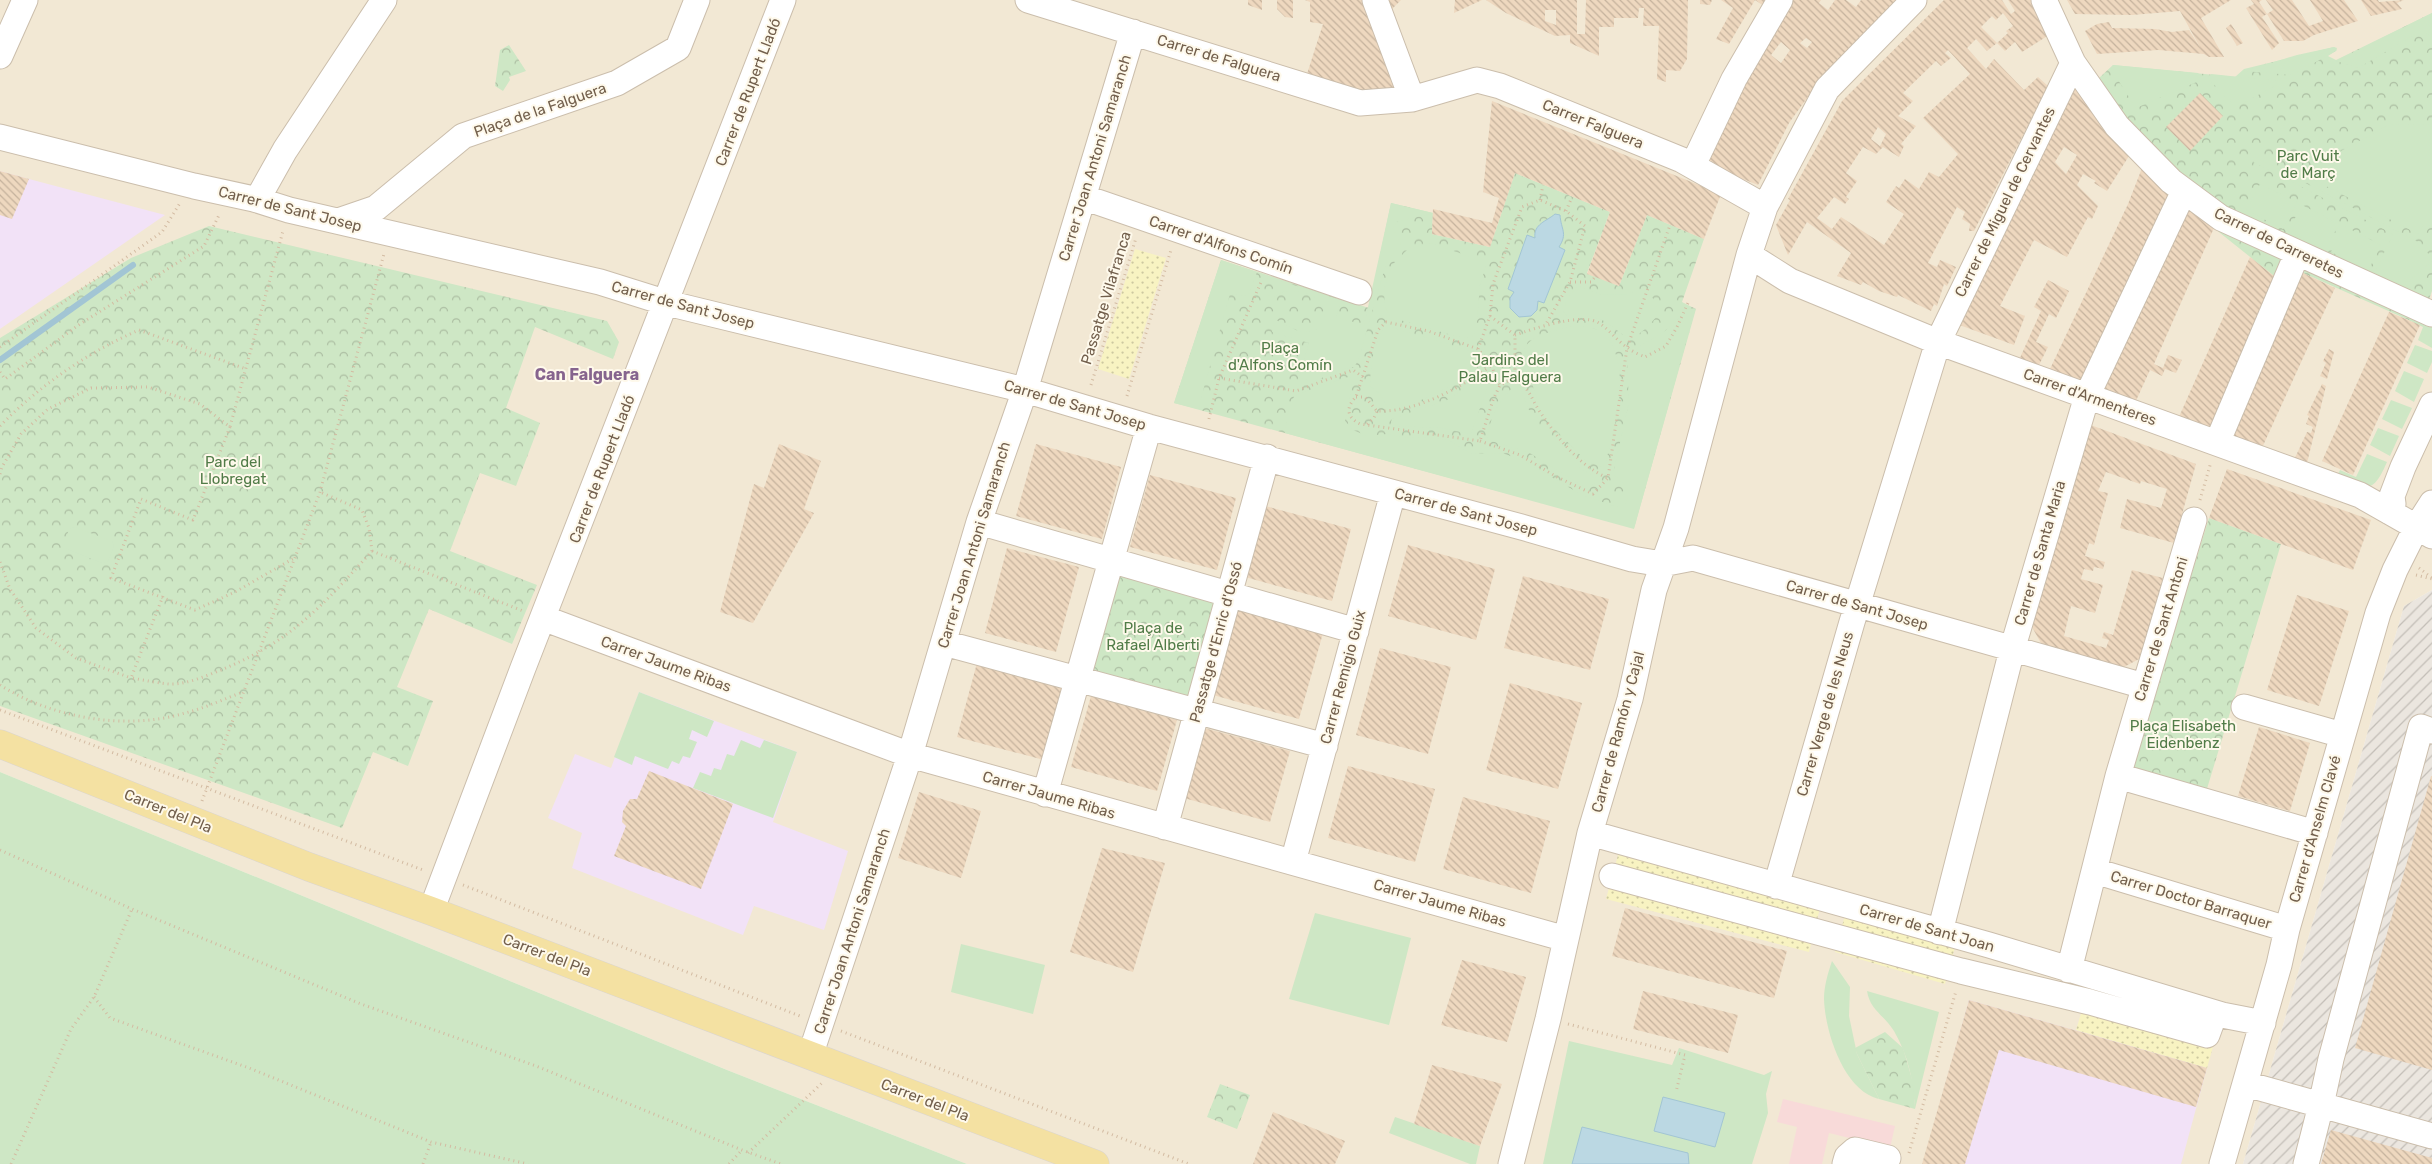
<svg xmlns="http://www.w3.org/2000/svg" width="2432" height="1164" viewBox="0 0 2432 1164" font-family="Rubik,sans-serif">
	<defs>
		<pattern id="industrial-furrows" width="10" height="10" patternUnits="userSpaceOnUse" patternTransform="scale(1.25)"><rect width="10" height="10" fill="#ebe6df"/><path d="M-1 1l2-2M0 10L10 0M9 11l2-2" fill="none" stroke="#c3beb7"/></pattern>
		<pattern id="sand-dots" width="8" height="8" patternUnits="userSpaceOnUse" patternTransform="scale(1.25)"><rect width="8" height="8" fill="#f8f3c2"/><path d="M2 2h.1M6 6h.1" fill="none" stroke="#cdc8a0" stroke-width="1.8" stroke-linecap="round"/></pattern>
		<pattern id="park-crowns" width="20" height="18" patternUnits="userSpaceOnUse" patternTransform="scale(1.25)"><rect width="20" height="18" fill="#cee7c5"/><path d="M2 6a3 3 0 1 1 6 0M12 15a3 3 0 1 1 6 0" fill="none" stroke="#acbea2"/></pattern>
		<pattern id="building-back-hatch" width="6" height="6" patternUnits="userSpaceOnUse" patternTransform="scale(1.25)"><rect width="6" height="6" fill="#eed8bf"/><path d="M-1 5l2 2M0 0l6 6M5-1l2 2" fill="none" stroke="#c5b29d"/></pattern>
	</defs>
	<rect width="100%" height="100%" fill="#fbf5e5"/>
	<path fill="#f2e8d4" d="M0,0h2432v590l-28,16 -161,558h-1276l-240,-94 -727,-298z"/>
	<path fill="url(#industrial-furrows)" d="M2432,590v574h-189l161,-558z"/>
	<path fill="#f2e2f7" d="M0,171l29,8 136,36 -165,114z
		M639,692l158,60 -24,70 75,29 -24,79 -70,-24 -11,29 -171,-67 10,-35 -34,-15 27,-64 36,14z
		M1969,1000l238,68 -26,96h-258z"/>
	<path fill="#f8dad9" d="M1783,1099l112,27 -5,22 -61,-15 -7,31h-33l8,-37 -20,-5z"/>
	<path fill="url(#sand-dots)" d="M1135,249l31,9 -37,121 -31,-10z
		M1618,855l202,53 -11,44 -203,-53z
		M1845,915l110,32 -10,37 -110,-32z
		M2092,977l130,38 -15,53 -131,-38z"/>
	<path fill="url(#park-crowns)" d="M2432,13v278l-12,34 -117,-52 -6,13 -18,-6 -94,-75 -101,-113 29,-27 122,12 9,-8 90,-22 3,3 -9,6 8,4z
		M509,45l17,26 -17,6 1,3 -7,11 -8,-5 5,-36z
		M1515,173l95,39 -23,61 32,13 28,-71 57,24 -22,63 14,7 -62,219 -460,-125 47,-143 148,48 22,-105 42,10 -1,21 58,13z
		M209,226l398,95 12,21 -6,17 -78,-32 -29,81 34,15 -24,63 -36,-13 -30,78 87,34 -25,59 -83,-35 -32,78 36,14 -25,65 -35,-14 -31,76 -342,-122v-368l131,-80z
		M2209,518l72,26 -75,248 -75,-23z
		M1117,571l100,28 -28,103 -100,-28z
		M1885,1032l18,16 11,38 1,23 -36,-10 -22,-45 -2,-6z
		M1220,1084l30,11 -13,34 -30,-12z"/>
	<path fill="#cee7c5" d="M2432,13v22l-9,-2 -7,1 -58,34 -22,-7z
		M2334,47l3,1 -1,3 -44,24 -48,-4 53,-16z
		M2113,65l85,8 3,4 -2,4 -63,27 -25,-39z
		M2211,74l68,7 1,2 -40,22 -6,1 -26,-28z
		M2390,124l42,1v101l-7,-3 -7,11 -117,-61z
		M2256,157l162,85 -1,4 15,10v5l-33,29 -26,-14 20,-42 -140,-72z
		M2260,184l37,18 -14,27 -37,-19z
		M1391,203l42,10 -37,9 -3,7 8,14 -15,21 -28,97 -4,6 -15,3 -26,12 -14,-5 10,-34 -37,-11 3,-12c10,3 19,11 29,12 27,2 32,-43 -16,-41 -9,0 -13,8 -21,9l4,-9 10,-10 60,19 -5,17 28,8z
		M2302,205l37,19 -14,26 -37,-19z
		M2344,226l37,19 -13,26 -37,-19z
		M1430,243l50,17 6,6 -6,19 -4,47 -5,6 -16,-2 -65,-19 -6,-13 1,-19 8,-21 16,-16z
		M1221,260l36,12 -9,24 -18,-2 -32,115 -24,-6z
		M1578,286l24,9 25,-1 17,-6 12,14 1,14c-7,8 -17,21 -28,21 -5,0 -20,-14 -27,-17 -10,-5 -24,-4 -35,-4l-4,-5 5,-14z
		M1686,306l9,4 -61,219 -349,-96 4,-27 6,-11 56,-19 -1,5 3,-2 -8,42 8,9 14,6 20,-2 17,4 27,-1 17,3 22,13 35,1 19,7 58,34 35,12 9,-4 3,-12 -4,-6 -12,-11 16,-72 -2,-41 2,-5 14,-12 21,-12 14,-13z
		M2411,315l21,9v24l-14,-8 5,-13 -14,-7z
		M1577,325l27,6c29,39 12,91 1,134l-3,2 -16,-6 -42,-43 -4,-7 -8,-28 -12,-23c4,-28 36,-28 57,-35z
		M1390,327l81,24 4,15c-12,17 -67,44 -87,42l-8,-14 -10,-8c0,-19 4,-41 13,-57z
		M2415,345l17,6v11l-5,11 -20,-10z
		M2404,371l20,8 -10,23 -19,-11z
		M1488,375v10l-17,49 -30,-6 -44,-2 -6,-4 1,-3 55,-19 36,-24z
		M1519,386l10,24 12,20 37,37 14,8 3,7 -3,4h-9l-55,-34 -40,-12c-2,-15 15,-52 31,-54z
		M2391,400l21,8 -10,21 -20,-10z
		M2378,428l21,8 -9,20 -20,-11z
		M2367,454l20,8c-15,34 -19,26 -51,16l4,-8 16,7z
		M74,527l38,14 2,5 -6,15 -6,2 -35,-14 -3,-5 5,-15z
		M639,692l75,29 -7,16 -15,-7 -3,9 8,3 -7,16 -7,-2 -4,8 -7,-3 -4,8 -33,-13 -3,9 -18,-8z
		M741,740l19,8 4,-8 33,12 -24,66 -80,-30 7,-16 11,4 3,-8 7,2 6,-16 7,2z
		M0,772l727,298 240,94h-967z
		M1315,913l96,25 -22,87 -100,-26z
		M961,944l84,21 -12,49 -82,-22z
		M1832,961l18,26 -1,29 8,38 22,45c-35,-8 -54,-67 -55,-100 0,-13 4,-26 8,-38z
		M1867,991l72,21 -24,97c-1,-27 -7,-54 -21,-78 -10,-16 -24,-21 -27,-40z
		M1569,1041l103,24 7,-17 85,27 8,-4 -6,23 2,19 -16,51h-209z
		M1395,1117l85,29 -4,18h-6l-81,-31z"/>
	<path fill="#bbd8e3" stroke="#a2c5d4" d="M1555,214l5,1c1,15 8,18 -1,32l6,3 -21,53 -6,-2 -1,9 -6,6 -12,1 -9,-9v-10l4,-6 -6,-3 19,-54 8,3c-2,-14 12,-17 20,-24z
		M1663,1097l62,16 -10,34 -61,-16z
		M1582,1127l106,26 1,11h-117z"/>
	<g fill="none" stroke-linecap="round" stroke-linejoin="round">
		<path stroke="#a2c5d4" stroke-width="6" d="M0,360l133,-95"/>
	</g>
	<path fill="url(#building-back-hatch)" fill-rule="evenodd" d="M1248,0h14v10l-14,-5z
		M1277,0h16v18l-8,-1 -8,-8z
		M1305,0h64l30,80 -9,12h-23l-61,-15 17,-53 -13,-2v-20z
		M1385,0h16l-12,12z
		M1455,0h27l-28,13z
		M1486,0h91v34h8l1,-34h102l-1,59 -7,12 -14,-1v12l-9,-3 2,-53h-16l1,-18h-5l-1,10h-24v9h-15v29l-29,-13v-8l-15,1 -49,-23zM1545,10h11v15l-11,-4z
		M1700,0h12l-2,5 -10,-1z
		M1721,0h51l-5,8 -12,-8 -26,44 -13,-5 17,-31z
		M1786,0h35l-2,3 9,7 7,-10h11l10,7 5,-7h40l-86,87 -26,36 -31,62 -55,-22zM1806,38l6,4 -5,6 -7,-5zM1781,42l9,8 -9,13 -10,-8z
		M1944,0h58l9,14 4,-3 -7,-11h23l18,35 -27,17 -7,-10 -10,9 -8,-8 11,-10 -2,-2 7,-5 -10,-13 -7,7 -4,-4 -11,11 16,16 -10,8 -11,-12 -9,9 19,21 8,-10 30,31 14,-13 10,9 -74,145h-5l1,-7 -8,-5 3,-7 -8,-5 -29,56 9,4 3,-7 16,7 -9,19 -3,-2 -7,22 -3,-2 -3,7 -33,-16 -1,2 -18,-6 -16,-9 -2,3 -24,-9 14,-23 -44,-31 -19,33 -12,-30 14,-25 -2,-1 54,-98zM1948,50l22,24 -47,44 35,36 -19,23 -10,-5 -10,17 -14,-10 -6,9 -3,-2 -10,16 18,12 -20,31 -43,-28 -9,12 -15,-11 17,-21 11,7 4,-5 -3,-2 11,-16 -11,-8 17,-26 13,7 7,-7 16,10 5,-11 -3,-2 15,-18 -18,-10 15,-15 -10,-8 33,-32 5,5 10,-8 -6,-5zM1878,127l8,7 -6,12 -9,-7z
		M2067,0h164l-30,18 23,39h-15l-5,-3 -46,-4 -61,4 -12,-23 12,-7 12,-2 3,6 43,1 17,3 17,-2 12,19 -21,-38 -48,4 -57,-1z
		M2251,0h11l-3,2 8,12 -5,3 17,26 -7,7 -26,-42 8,-4z
		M2266,0h26l17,26 14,-5 -13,-21h34l14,21 -44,14 -11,6h-19l-17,-27 6,-4z
		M2361,0h17l1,2 25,-2 -7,3 5,6 -31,7z
		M2231,24l12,19 -6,3 -11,-18z
		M2078,83l51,73 -22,35 -13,-8 2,-2 -13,-7 -6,11 21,21 -6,13 -4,-2 -21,40 -33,-17 -34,66 25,10 -11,29 -60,-22zM2064,147l13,8 -11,19 -11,-12z
		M2200,93l23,23 -33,35 -24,-24z
		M1492,101l229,93 -17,45 -57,-24 -28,71 -32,-12 23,-62 -95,-39 -25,74 -58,-13 1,-25 59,14 7,-25 -16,-6z
		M2142,168l30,26 -89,190 -34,-13 79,-167z
		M0,171l29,8 -17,40 -12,-4z
		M2185,205l29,23 -60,136 9,4 5,-13 14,5 -6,13 -11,-4 -3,7 -12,-6 -15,33 -33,-13z
		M2250,257l29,23 -67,152 -34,-13z
		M2303,273l32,15 -74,162 -32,-12z
		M2048,280l21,11 -13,27 -7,-4 -13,28 12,5 -10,20 -19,-7 22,-49 -7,-4z
		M2389,312l31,13 -67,150 -31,-14z
		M2329,349l5,3 -7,27 -7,-3 6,-13 -3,-2z
		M2322,384l4,2 -20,81 -13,-5 14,-30 4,1 2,-6 -7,-3 3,-8 -2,-1z
		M2088,424l108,40 -22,79 -54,-15 7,-29 34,9 6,-19 -26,-8 -1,3 -34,-12 -8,19 10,2 -14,52 -5,-2 -4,13 20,6 -2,7 -9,-2 -1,4 -9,-2 -3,10 22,6 -8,28 -24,-7 -7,30 42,12 3,-8 -7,-2 2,-6 9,3 19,-65 31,8 -22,80 -19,10 -80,-23 -10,-18z
		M779,444l42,17 -17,48 10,4 -61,110 -33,-11 34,-128 10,4z
		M1036,444l85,23 -19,72 -86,-23z
		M2227,469l144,51 -18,50 -144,-52z
		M1150,475l86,23 -19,72 -87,-23z
		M1265,506l86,23 -19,72 -87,-24z
		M1408,545l87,24 -19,71 -88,-24z
		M1007,548l72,19 -23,85 -71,-19z
		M1523,576l86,23 -19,71 -86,-22z
		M2297,595l52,16 -30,95 -52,-16z
		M1236,609l87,24 -24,86 -86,-24z
		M1380,648l71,19 -23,87 -72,-19z
		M977,663l87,24 -20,73 -87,-23z
		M1510,683l72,20 -24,86 -72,-19z
		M1091,696l86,24 -20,71 -86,-24z
		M2259,727l51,16 -20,68 -52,-15z
		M1204,728l86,23 -20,71 -86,-24z
		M1348,766l87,23 -20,73 -87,-24z
		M649,771l84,33 -32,85 -87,-33 12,-30 -4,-4 1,-11 7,-12h7z
		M2431,776h1v294l-77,-22z
		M919,792l62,19 -20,67 -63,-20z
		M1463,797l87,24 -19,72 -88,-24z
		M1102,848l63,15 -32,109 -63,-20z
		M1625,908l162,43 -13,47 -162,-42z
		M1462,960l64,17 -19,65 -66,-17z
		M1643,991l95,24 -10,38 -95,-24z
		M1969,1000l238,68 -11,39 -197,-57 -34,114h-43z
		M1432,1065l70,19 -22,62 -66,-22z
		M1273,1112l72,29 -10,23h-82z
		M2331,1130l101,28v6h-111z"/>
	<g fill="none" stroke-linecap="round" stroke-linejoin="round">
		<g stroke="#cbbeac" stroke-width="27">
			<path id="minor" d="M1028,0l332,103 52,-4 65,-19 23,6 182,74 83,47
				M1375,0l37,99
				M2044,0l29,63 44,63 54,55 50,37 211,96
				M0,56l25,-56
				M0,137l194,49 60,13 35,11 311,72 67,21 358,87 124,37 376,101 107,31 30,5 31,-6 451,128
				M1693,165l41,-86 46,-79
				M1083,197l276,95
				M257,200l28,-50 99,-150
				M338,221l38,-13 87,-72 154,-53 61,-35 19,-48
				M1749,255l41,26 148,61 422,153 72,41
				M2217,443l80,-189
				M2390,512l3,-8 -1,-8 11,-29 29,-62
				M979,522l377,109
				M543,618l367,137 656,184
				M944,643l381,103
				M2244,707l98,28
				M2432,731l-11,-4 -90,332 -10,46 111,31
				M2118,776l197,57
				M1045,794l104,-367
				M1165,827l102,-370
				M1590,833l399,112 233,70 41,8
				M1293,862l100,-369
				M2095,871l192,58
				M1612,876l349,95 129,31 117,33 8,-22
				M1776,886l76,-264 86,-280 135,-279
				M431,911l92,-243 260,-668
				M1940,932l72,-282 75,-254 97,-205
				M2069,970l49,-194 76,-256
				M810,1056l100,-301 69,-233 46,-132 108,-358
				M2246,1084l75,21 -15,59
				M1511,1164l37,-145 42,-186 40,-134 24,-109 22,-62 73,-273 16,-48 62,-118 87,-89
				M1845,1164l2,-7 8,-7 33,8
				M2222,1164l57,-199 8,-36 91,-316 17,-43 21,-42 16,-25"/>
		</g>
		<g stroke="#dad5d0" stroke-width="29">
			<path id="major" d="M0,744l309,123 122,44 664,253"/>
		</g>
		<path stroke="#d3bba2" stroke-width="3" stroke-dasharray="1 4" stroke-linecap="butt" d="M1540,200l3,-15
			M1566,211l6,-14
			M1570,282h21l4,-5
			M1490,316l25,19v43
			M1515,335c18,-6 66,-23 84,-12 11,7 18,18 29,25 5,4 12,7 17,9l21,-11 11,-19 11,-24
			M0,347l162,-115 18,-29
			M1478,349l12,-33 3,-32 29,-77 18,-7 26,11 19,15 -15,56 -24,42
			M1492,365l3,12 5,8
			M0,372l5,7 75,-55 124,-78 15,-31 -2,-1
			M1219,378l77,13 57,-21 10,7
			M1091,385l45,-147
			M1127,396l44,-146
			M1356,397h9l12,14c38,2 85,-24 115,-46l-14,-16 -50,-18 -42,-9 -8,8 -22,67c-10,10 -10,20 4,27l120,17 13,-41 7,-15 15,-7c17,14 14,17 25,34 17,25 39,54 68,66
			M1209,419l10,-41 43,-98
			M1367,424l7,-6 3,-7
			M0,426c39,-40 88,-74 139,-96l107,39
			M230,427l-37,93 -52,-21 -30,79 84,32 40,-18 61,-35
			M1480,441l40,14 37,22 36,17 15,-16 19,-130 43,-123
			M0,474l2,-7 19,-33 27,-25 43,-21 57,-1 52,17 30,23 53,-196
			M2200,500l11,-38
			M372,551l151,60
			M0,562l10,27 26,39 40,30 55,20
			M2419,568l13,10
			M2416,575l16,4
			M163,596l-32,82c13,2 26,5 38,6 16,1 37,-8 52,-14 71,-29 101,-64 151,-119l-3,-23 -7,-18 -42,-18
			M0,685c52,33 126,46 185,28 20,-5 39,-14 58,-21
			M0,710l423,160
			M202,801l118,-309 64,-238
			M0,850l132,59 229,95 175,62 206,84 39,14
			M463,885l337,131
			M94,997l16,21 139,50 182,74 97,22
			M1568,1024l117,31 -9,37
			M841,1031l348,133
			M748,1153l74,-70
			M1909,1153l47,-162
			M11,1164l60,-135 23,-32 38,-88
			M423,1164l8,-22
			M729,1164l13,-14"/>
		<use href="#minor" stroke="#fff" stroke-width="25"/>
		<use href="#major" stroke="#f4e1a2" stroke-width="28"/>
	</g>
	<g text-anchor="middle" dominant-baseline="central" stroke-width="4" stroke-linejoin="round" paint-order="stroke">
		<g font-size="15" fill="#725f4c" stroke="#fef9eb">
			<text transform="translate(1219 58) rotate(17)">Carrer de Falguera</text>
			<text transform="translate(748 92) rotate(-69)">Carrer de Rupert Lladó</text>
			<text transform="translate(540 110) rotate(-19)">Plaça de la Falguera</text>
			<text transform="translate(1593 124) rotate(22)">Carrer Falguera</text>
			<text transform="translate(1095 158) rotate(-73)">Carrer Joan Antoni Samaranch</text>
			<text transform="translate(2005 202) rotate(-64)">Carrer de Miguel de Cervantes</text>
			<text transform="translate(290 209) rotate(14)">Carrer de Sant Josep</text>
			<text transform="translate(2279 243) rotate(26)">Carrer de Carreretes</text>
			<text transform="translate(1221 245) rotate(19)">Carrer d'Alfons Comín</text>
			<text transform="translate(1106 298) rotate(-73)">Passatge Vilafranca</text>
			<text transform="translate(683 305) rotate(15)">Carrer de Sant Josep</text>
			<text transform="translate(2090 397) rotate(20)">Carrer d'Armenteres</text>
			<text transform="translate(1075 405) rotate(16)">Carrer de Sant Josep</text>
			<text transform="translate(602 469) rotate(-69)">Carrer de Rupert Lladó</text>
			<text transform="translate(1466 512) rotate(15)">Carrer de Sant Josep</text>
			<text transform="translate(974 545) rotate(-73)">Carrer Joan Antoni Samaranch</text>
			<text transform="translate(2040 553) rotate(-74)">Carrer de Santa Maria</text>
			<text transform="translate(1857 605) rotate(16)">Carrer de Sant Josep</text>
			<text transform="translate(2161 629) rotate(-73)">Carrer de Sant Antoni</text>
			<text transform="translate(1216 642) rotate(-75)">Passatge d'Enric d'Ossó</text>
			<text transform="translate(666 664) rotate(20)">Carrer Jaume Ribas</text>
			<text transform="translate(1343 677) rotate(-75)">Carrer Remigio Guix</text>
			<text transform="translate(1825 714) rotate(-74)">Carrer Verge de les Neus</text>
			<text transform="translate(1618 732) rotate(-75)">Carrer de Ramón y Cajal</text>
			<text transform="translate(1049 795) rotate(16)">Carrer Jaume Ribas</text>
			<text transform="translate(168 811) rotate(22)">Carrer del Pla</text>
			<text transform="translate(2315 829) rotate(-74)">Carrer d'Anselm Clavé</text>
			<text transform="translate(2191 900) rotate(17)">Carrer Doctor Barraquer</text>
			<text transform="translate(1440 903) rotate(16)">Carrer Jaume Ribas</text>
			<text transform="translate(1927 928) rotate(16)">Carrer de Sant Joan</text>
			<text transform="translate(852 931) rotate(-72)">Carrer Joan Antoni Samaranch</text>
			<text transform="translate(547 955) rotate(21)">Carrer del Pla</text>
			<text transform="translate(925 1100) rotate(21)">Carrer del Pla</text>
		</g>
		<g font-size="15" fill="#517c48" stroke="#fef9eb">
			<text x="2308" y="156">Parc Vuit<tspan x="2308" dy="17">de Març</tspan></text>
			<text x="1280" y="348">Plaça<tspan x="1280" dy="17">d'Alfons Comín</tspan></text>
			<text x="1510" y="360">Jardins del<tspan x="1510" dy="17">Palau Falguera</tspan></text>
			<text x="233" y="462">Parc del<tspan x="233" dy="17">Llobregat</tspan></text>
			<text x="1153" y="628">Plaça de<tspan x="1153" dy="17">Rafael Alberti</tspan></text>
			<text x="2183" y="726">Plaça Elisabeth<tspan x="2183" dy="17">Eidenbenz</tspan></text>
		</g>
		<g font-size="16" font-weight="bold" fill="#86648e" stroke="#fef9eb">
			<text x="587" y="374">Can Falguera</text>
		</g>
	</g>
</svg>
